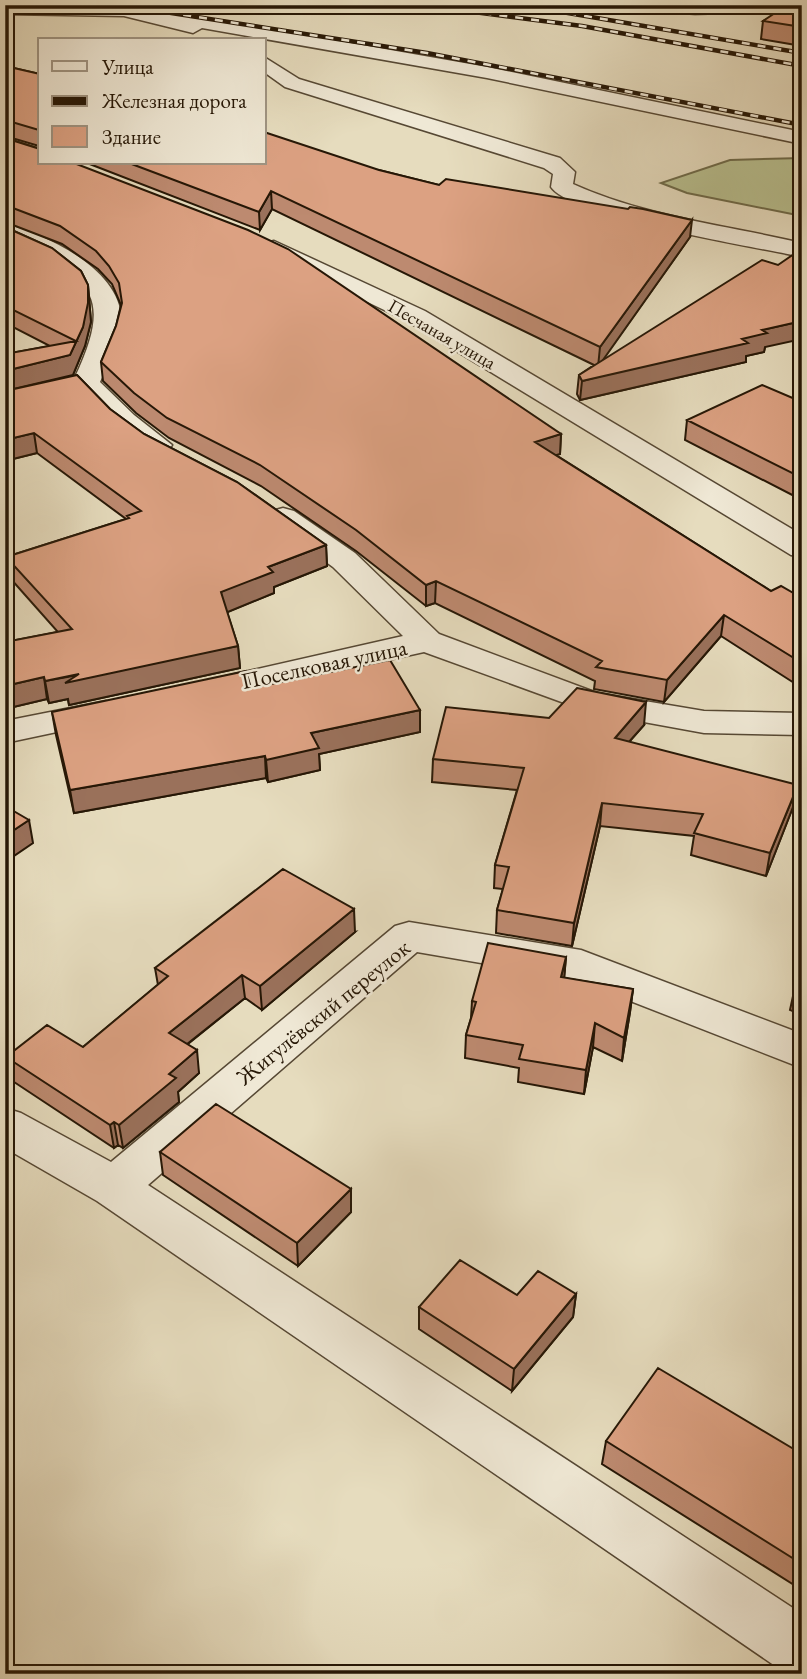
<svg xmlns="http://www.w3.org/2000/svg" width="807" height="1679" viewBox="0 0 807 1679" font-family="'EB Garamond',serif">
	<rect width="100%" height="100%" fill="#e6dcbe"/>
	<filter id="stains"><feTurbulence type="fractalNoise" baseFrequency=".00286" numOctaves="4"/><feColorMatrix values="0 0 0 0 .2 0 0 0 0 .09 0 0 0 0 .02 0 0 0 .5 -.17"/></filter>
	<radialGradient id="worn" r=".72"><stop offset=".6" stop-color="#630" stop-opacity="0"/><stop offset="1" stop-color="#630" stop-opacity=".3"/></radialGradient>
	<path fill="#b8bf8f" stroke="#6f6b4a" stroke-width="2" d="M802,158v58l-115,-23 -26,-10 69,-23z"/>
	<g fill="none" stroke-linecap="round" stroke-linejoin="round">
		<g stroke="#564834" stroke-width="3">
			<path id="minor" d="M5,5l119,1 125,19 238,42 315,65v12l-315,-66 -285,-50 -9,5 -69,-17 -119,-2z
				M264,57l35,22 261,79 15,14 -2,12c73,33 152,41 229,59v14c-44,-10 -230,-39 -251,-70l2,-13 -9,-6 -259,-81 -21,-15z
				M5,224c42,10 118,47 116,97 -1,21 -13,42 -21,61l34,33 38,30 -4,6c-30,8 -68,-38 -88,-59l-75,18v-16l70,-17c43,-91 9,-100 -70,-137z
				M274,241l151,70 377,224v22l-11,-2 -384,-234 -141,-68 -4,-5 4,-5z
				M283,508l11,3 61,42 84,81 158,59 107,18 98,2v22l-98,-2 -115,-21 -165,-60 -225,50 -12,-3 -5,-7 5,-7 216,-49 -70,-69 -61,-44 -4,-6 4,-6z
				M106,701l12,4 6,7 -6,7 -113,24v-22z
				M409,922l172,28 221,84v34l-228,-89 -157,-27 -269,233 654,429v60l-21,-4 -684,-469 -92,-53v-40l16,5 90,49 284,-236z"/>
		</g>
		<use href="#minor" fill="#efe8d5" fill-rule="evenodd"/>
		<g stroke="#261706" stroke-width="4.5">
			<path id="rail" d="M120,5l307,48 375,72
				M420,5l162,21 220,40
				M521,5l281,48
				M592,8l103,5 107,-2"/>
		</g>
		<use href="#rail" stroke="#efe8d5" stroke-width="2.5" stroke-dasharray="8" stroke-linecap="butt"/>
	</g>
	<path fill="#bd8a70" stroke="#261706" stroke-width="2" d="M802,5v41l-41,-7 2,-18z
		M5,66l35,8v89l521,271 -1,20 -4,1 215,136 31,7v90l-81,-52 -57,66 -70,-13 1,-8 -160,-78 -9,3 -70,-55 -95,-65 -92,-48 -33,-25 -33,-32 -2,-19 15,-36 5,-21 -9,-21 -14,-15 -36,-25 -57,-22v-84l32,10 2,-2 -34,-10z
		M87,163h177l115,7 60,15 251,52 -87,122 162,-12 -1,5 -18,4v6l-166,38 -3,-6 2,-19 15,-10 -322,-156 -12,21z
		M5,227l47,21 29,23 7,14 3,37 -6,24 -12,29 -64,15 68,-15 33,34 34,25 93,48 89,63 1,21 -53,21v6l-47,19 11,34 2,22 -171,37 -1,-6 -19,4 -2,-4 -42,10v-67l53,-10 -48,-54 -4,-21 120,-38 -89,-66 -32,8v-107l45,-8 -45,-23z
		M802,402v98l-117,-60 2,-20z
		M251,688l169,22v22l-101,22 1,16 -52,12 -2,-4 -192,35 -18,-78 -4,-23z
		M549,718l95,7 -15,17 164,65 -27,69 -75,-21 3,-19 -94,-10 -28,120 -76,-13 1,-23 6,-21 -9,-1 1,-23 22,-75 -85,-8 1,-23z
		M355,932l-93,78 -17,-12 -57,46 11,29 -21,19 1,10 -56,46 -5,-3 -4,3 -103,-68 -5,-23 77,-10 75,-62 -3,-17z
		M566,957l-2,21 69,11 -3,23 -8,49 -29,-14 -9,47 -66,-12 1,-14 -54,-10 1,-23 5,-17 1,-17z
		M802,977v38l-12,-5 5,-23z
		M160,1152l191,37v23l-53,54 -135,-91z
		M576,1294l-3,23 -61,74 -93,-62v-22z
		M606,1441l196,13v136l-200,-126z"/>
	<path fill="#9a715b" stroke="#261706" stroke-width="2" d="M271,191l1,18 -12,21 -1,-18z
		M692,220l-2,17 -92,130 2,-20z
		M88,285l3,37 -6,24 -12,29 -68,16v-20l65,-16 13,-28z
		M802,321v18l-37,8 -1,5 -18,4v6l-166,38 2,-19 160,-42 20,-9z
		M34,433l3,20 -32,8v-21z
		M561,434l-1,20 -26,8 1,-20z
		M326,545l1,21 -53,21v6l-51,21 -2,-22 47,-25z
		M436,581l-1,22 -9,3v-21z
		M724,615l-3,21 -57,66 3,-22z
		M238,646l2,22 -171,37 -1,-6 -19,4 -4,-22z
		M44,677l3,22 -42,10v-23z
		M646,702l-2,23 -32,36 3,-23z
		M420,710v22l-101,22 1,16 -52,12 -2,-22 45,-27z
		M265,756l1,22 -192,35 -4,-23z
		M798,785l-5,22 -27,69 4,-23z
		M602,803l-2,23 -28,120 2,-23z
		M29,820l4,23 -28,19v-26z
		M354,909l1,23 -93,78 -2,-24z
		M566,957l-2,23 -3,-3z
		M242,975l3,23 -73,58 -3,-23z
		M633,989l-3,23 -8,49 2,-23z
		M595,1023l-2,24 -9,47 2,-24z
		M197,1050l2,23 -21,19 1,10 -56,46 -4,-23 50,-51z
		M114,1122l4,23 -4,3 -4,-23z
		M351,1189v23l-53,54 -1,-23z
		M576,1294l-3,23 -61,74 2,-22z"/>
	<path fill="#dca182" stroke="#261706" stroke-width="2" d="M787,5h15v22l-39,-6z
		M5,66l35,8v70l-1,-14 -34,-10z
		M264,132l115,38 60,15 7,-6 182,30 2,-2 13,2 49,11 -92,127 -329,-156 -12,21 -130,-49h135z
		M5,138l32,10 3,-3v18h34l174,67 40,19 273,185 -26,8 236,149 10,-5 21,12v65l-78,-48 -57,65 -71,-13 6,-6 -166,-80 -10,4 -70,-55 -96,-65 -93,-47 -33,-25 -33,-31 15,-36 6,-23 -3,-20 -10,-17 -13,-15 -36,-25 -55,-21z
		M5,227l47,21 29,23 7,14v18l-5,24 -13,28 -65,16v-17l71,-13 -71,-35z
		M794,254l8,2v65l-40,9 5,3 -25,6 6,4 -166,38 -3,-6 183,-115 16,5z
		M77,375l33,34 34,25 93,48 89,63 -58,22 5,5 -52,20 17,54 -173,37 14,-9 -34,7 -1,-4 -39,9v-44l67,-13 -66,-72 123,-39 -2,-2 14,-5 -107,-78 -29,7v-49z
		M762,385l40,17v76l-115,-58z
		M390,660l30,50 -109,23 8,15 -53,12 -1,-4 -195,34 -18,-78 194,-41 5,17z
		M577,688l69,14 -31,36 183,47 -28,68 -76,-20 9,-19 -101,-11 -28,120 -77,-13 12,-43 -14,-2 29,-97 -91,-9 13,-52 103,11z
		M5,806l24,14 -24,16z
		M283,869l71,40 -94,77 -18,-11 -73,58 28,17 -28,24 7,4 -57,47 -5,-3 -4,3 -104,-68 41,-32 36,22 85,-71 -13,-8z
		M488,943l78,14 -5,20 72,12 -9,49 -29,-15 -9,47 -67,-11 4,-14 -57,-10 10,-33 -4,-1z
		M802,977v13l-7,-3z
		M216,1104l135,85 -54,54 -137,-91z
		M460,1260l57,35 21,-24 38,23 -62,75 -95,-62z
		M658,1368l144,86v110l-196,-123z"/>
	<g text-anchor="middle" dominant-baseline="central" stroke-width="5" stroke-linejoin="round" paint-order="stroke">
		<g font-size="19" fill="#261706" stroke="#efe8d5">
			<text transform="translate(442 334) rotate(30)">Песчаная улица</text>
		</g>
		<g font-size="23" fill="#261706" stroke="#efe8d5">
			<text transform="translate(324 664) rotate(-12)">Поселковая улица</text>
			<text transform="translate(323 1012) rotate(-39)">Жигулёвский переулок</text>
		</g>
	</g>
	<rect width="807" height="1679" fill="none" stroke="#e6dcbe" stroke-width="28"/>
	<rect x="7" y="7" width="793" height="1665" fill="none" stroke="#261706" stroke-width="3.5"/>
	<rect x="14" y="14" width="779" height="1651" fill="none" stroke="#261706" stroke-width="2"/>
	<rect x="38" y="38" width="228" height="126" fill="#efe8d5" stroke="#9f9482" stroke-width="2"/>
	<rect x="52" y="61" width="35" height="10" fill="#efe8d5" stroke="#9f9482" stroke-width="2"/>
	<text x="102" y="74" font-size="21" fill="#261706">Улица</text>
	<rect x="52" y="96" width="35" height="10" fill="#261706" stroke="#9f9482" stroke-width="2"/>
	<text x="102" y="108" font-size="21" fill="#261706">Железная дорога</text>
	<rect x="52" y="126" width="35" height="21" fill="#dca182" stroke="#9f9482" stroke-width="2"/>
	<text x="102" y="144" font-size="21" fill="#261706">Здание</text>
	<rect width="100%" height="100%" filter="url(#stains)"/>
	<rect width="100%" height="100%" fill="url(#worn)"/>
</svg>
